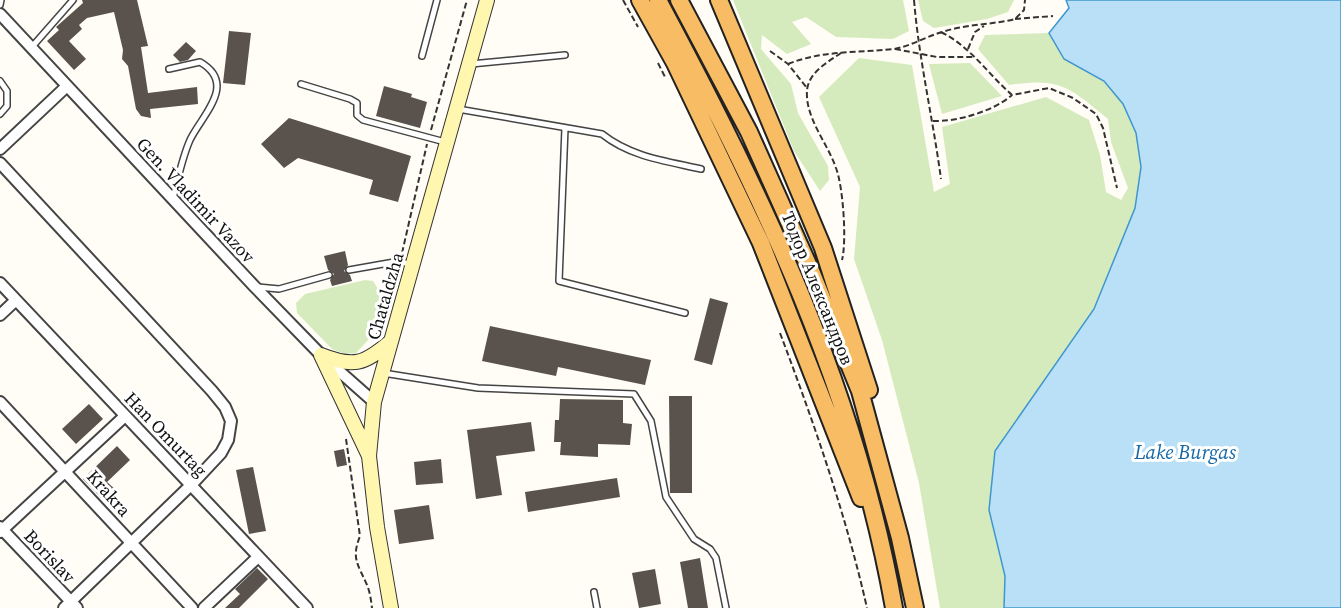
<svg xmlns="http://www.w3.org/2000/svg" width="1341" height="608" viewBox="0 0 1341 608" font-family="'Source Serif 4',serif">
	<rect width="100%" height="100%" fill="#fffdf5"/>
	<path fill="#d5ebbd" d="M733,0h170l6,31 -16,8 -57,-2 -30,-20 -14,5 19,22 -24,10 -25,-19 -1,14 30,35 7,29 30,53 1,14 -9,11 -26,-40z
		M918,0h96l-6,12 -21,7 -53,9 -11,-7z
		M1049,33l15,26 40,22 19,23 13,29 5,34 -6,41 -41,101 -99,142 -6,59 16,66 -1,32h-64l-21,-125 -37,-143 -28,-81 6,-72 -41,-90 40,-39 53,7 22,127 16,-8 -8,-57 104,-30 43,23 11,35 6,37 15,8 7,-12 -17,-46 -3,-23c-39,-32 -47,-42 -99,-34l-31,-36 7,-14z
		M970,63l32,33 -60,18 -13,-50z
		M365,280l8,1 8,13 -10,43 -15,16 -11,1 -13,-5 -35,-36 -1,-10 9,-9z"/>
	<path fill="#b9e0f7" stroke="#3f96cf" stroke-width="1.5" d="M1066,0h275v608h-337l1,-32 -16,-66 6,-59 99,-142 41,-101 6,-41 -5,-34 -13,-29 -19,-23 -40,-22 -15,-26 20,-25z"/>
	<path fill="#5a524d" d="M82,0h55l11,46 -7,1 7,46 49,-6 1,17 -48,5 1,9 -10,-2 -5,-7 -8,-43 -6,-7 1,-9 -9,-38 -27,6 -8,7 3,4 -13,12 17,18 -12,11 -27,-29 12,-11 -3,-3 27,-24z
		M229,31l22,2 -6,52 -22,-2z
		M186,42l10,9 -8,9 -8,2 -7,-7z
		M384,86l28,8 -1,3 16,5 -7,26 -44,-12z
		M289,118l122,38 -13,46 -29,-8 4,-14 -75,-22 -14,10 -23,-24z
		M345,251l3,14 -4,6 6,4 2,6 -20,5 -2,-6 4,-6 -6,-4 -4,-14z
		M710,298l18,5 -16,62 -18,-5z
		M490,326l161,34 -6,25 -87,-18 -2,9 -74,-15z
		M669,396h23v97h-22z
		M560,399l63,1v23l9,1 -2,21 -32,-1v13l-38,-2 1,-13h-7l1,-22h4z
		M89,404l14,15 -27,25 -14,-15z
		M531,422l4,29 -39,5 6,39 -26,4 -9,-69z
		M117,446l13,14 -23,22 9,8 -12,11 -21,-22z
		M344,449l3,16 -10,2 -3,-16z
		M441,459l2,24 -27,2 -2,-23z
		M253,467l13,64 -17,3 -13,-64z
		M617,478l3,19 -92,15 -3,-20z
		M429,505l5,34 -35,5 -5,-34z
		M700,558l8,50h-20l-8,-46z
		M257,568l11,11 -29,29h-14l15,-14 -5,-5z
		M655,569l6,35 -22,4 -7,-35z"/>
	<g fill="none" stroke-linecap="round" stroke-linejoin="round">
		<g stroke="#444" stroke-width="8">
			<path id="service" d="M0,5l1,-5
				M31,48l42,-48
				M422,56l15,-56
				M471,64l94,-9
				M169,69l31,-7c38,22 2,53 -10,78 -8,18 -12,39 -17,58
				M0,81l7,10v15l-7,8
				M301,84l49,15 7,4v12l6,5 82,22
				M458,109l144,25c29,23 64,27 99,35
				M565,128l-6,153 126,32
				M349,270l51,-9 10,4
				M258,287l21,2 50,-14
				M383,373l95,15 156,6 17,27 15,76 28,42 16,10 6,9 10,50
				M594,592l3,16"/>
		</g>
		<g stroke="#444" stroke-width="14">
			<path id="minor" d="M0,14l254,272 67,69 53,47
				M0,149l67,-63
				M0,163l212,228 13,16 6,14 -3,19 -7,13 -29,31 -128,124
				M0,283l307,325
				M0,315l16,-15
				M0,402l192,206
				M0,527l77,81
				M0,532l125,-116
				M204,608l54,-51"/>
		</g>
		<g stroke="#333" stroke-width="16">
			<path id="secondary" d="M321,355l48,101
				M321,355c33,13 43,9 69,-13
				M391,608l-14,-81 -8,-71 5,-54 113,-402"/>
		</g>
		<g stroke="#222" stroke-width="20">
			<path id="trunk" d="M640,0l35,63 86,180 100,255
				M658,0c105,196 197,387 236,608
				M679,0l70,132 62,139 49,120 40,147 15,70
				M719,0l104,248 46,142"/>
		</g>
		<path stroke="#333" stroke-width="2" stroke-dasharray="6 3" stroke-linecap="butt" d="M623,0l15,27
			M914,0c5,60 19,119 27,179
			M1015,19l38,-3
			M941,32c30,15 46,41 71,63l37,-7 24,10 23,16 7,14 14,60
			M895,49l42,8h38
			M968,49l7,-17 9,-6
			M770,51l18,13 19,24
			M841,53c-13,9 -32,19 -34,37 -2,28 20,52 29,78 7,18 11,73 6,92
			M658,63l7,14
			M788,64c35,-14 70,-11 106,-15 17,-3 31,-12 48,-17 24,-8 49,-7 73,-13l9,-9 1,-10
			M933,121c24,1 61,-10 79,-26
			M431,130l36,-130
			M402,253l25,-109
			M780,333c34,90 66,182 87,275
			M376,338l10,-47 10,-22
			M346,439l14,97c-9,23 -2,28 7,49 3,7 4,15 5,23"/>
		<use href="#service" stroke="#fff" stroke-width="5"/>
		<use href="#minor" stroke="#fff" stroke-width="10"/>
		<use href="#secondary" stroke="#fff6b0" stroke-width="14"/>
		<use href="#trunk" stroke="#f7bc64" stroke-width="16"/>
	</g>
	<g text-anchor="middle" dominant-baseline="central" stroke-width="6" stroke-linejoin="round" paint-order="stroke">
		<g font-size="18" fill="#111" stroke="#fff">
			<text transform="translate(196 200) rotate(47)">Gen. Vladimir Vazov</text>
			<text transform="translate(818 288) rotate(68)">Тодор Александров</text>
			<text transform="translate(385 296) rotate(-74)">Chataldzha</text>
			<text transform="translate(166 434) rotate(46)">Han Omurtag</text>
			<text transform="translate(109 493) rotate(48)">Krakra</text>
			<text transform="translate(50 556) rotate(47)">Borislav</text>
		</g>
		<g font-size="20" font-style="italic" fill="#1768a6" stroke="#fff">
			<text x="1185" y="452">Lake Burgas</text>
		</g>
	</g>
</svg>
